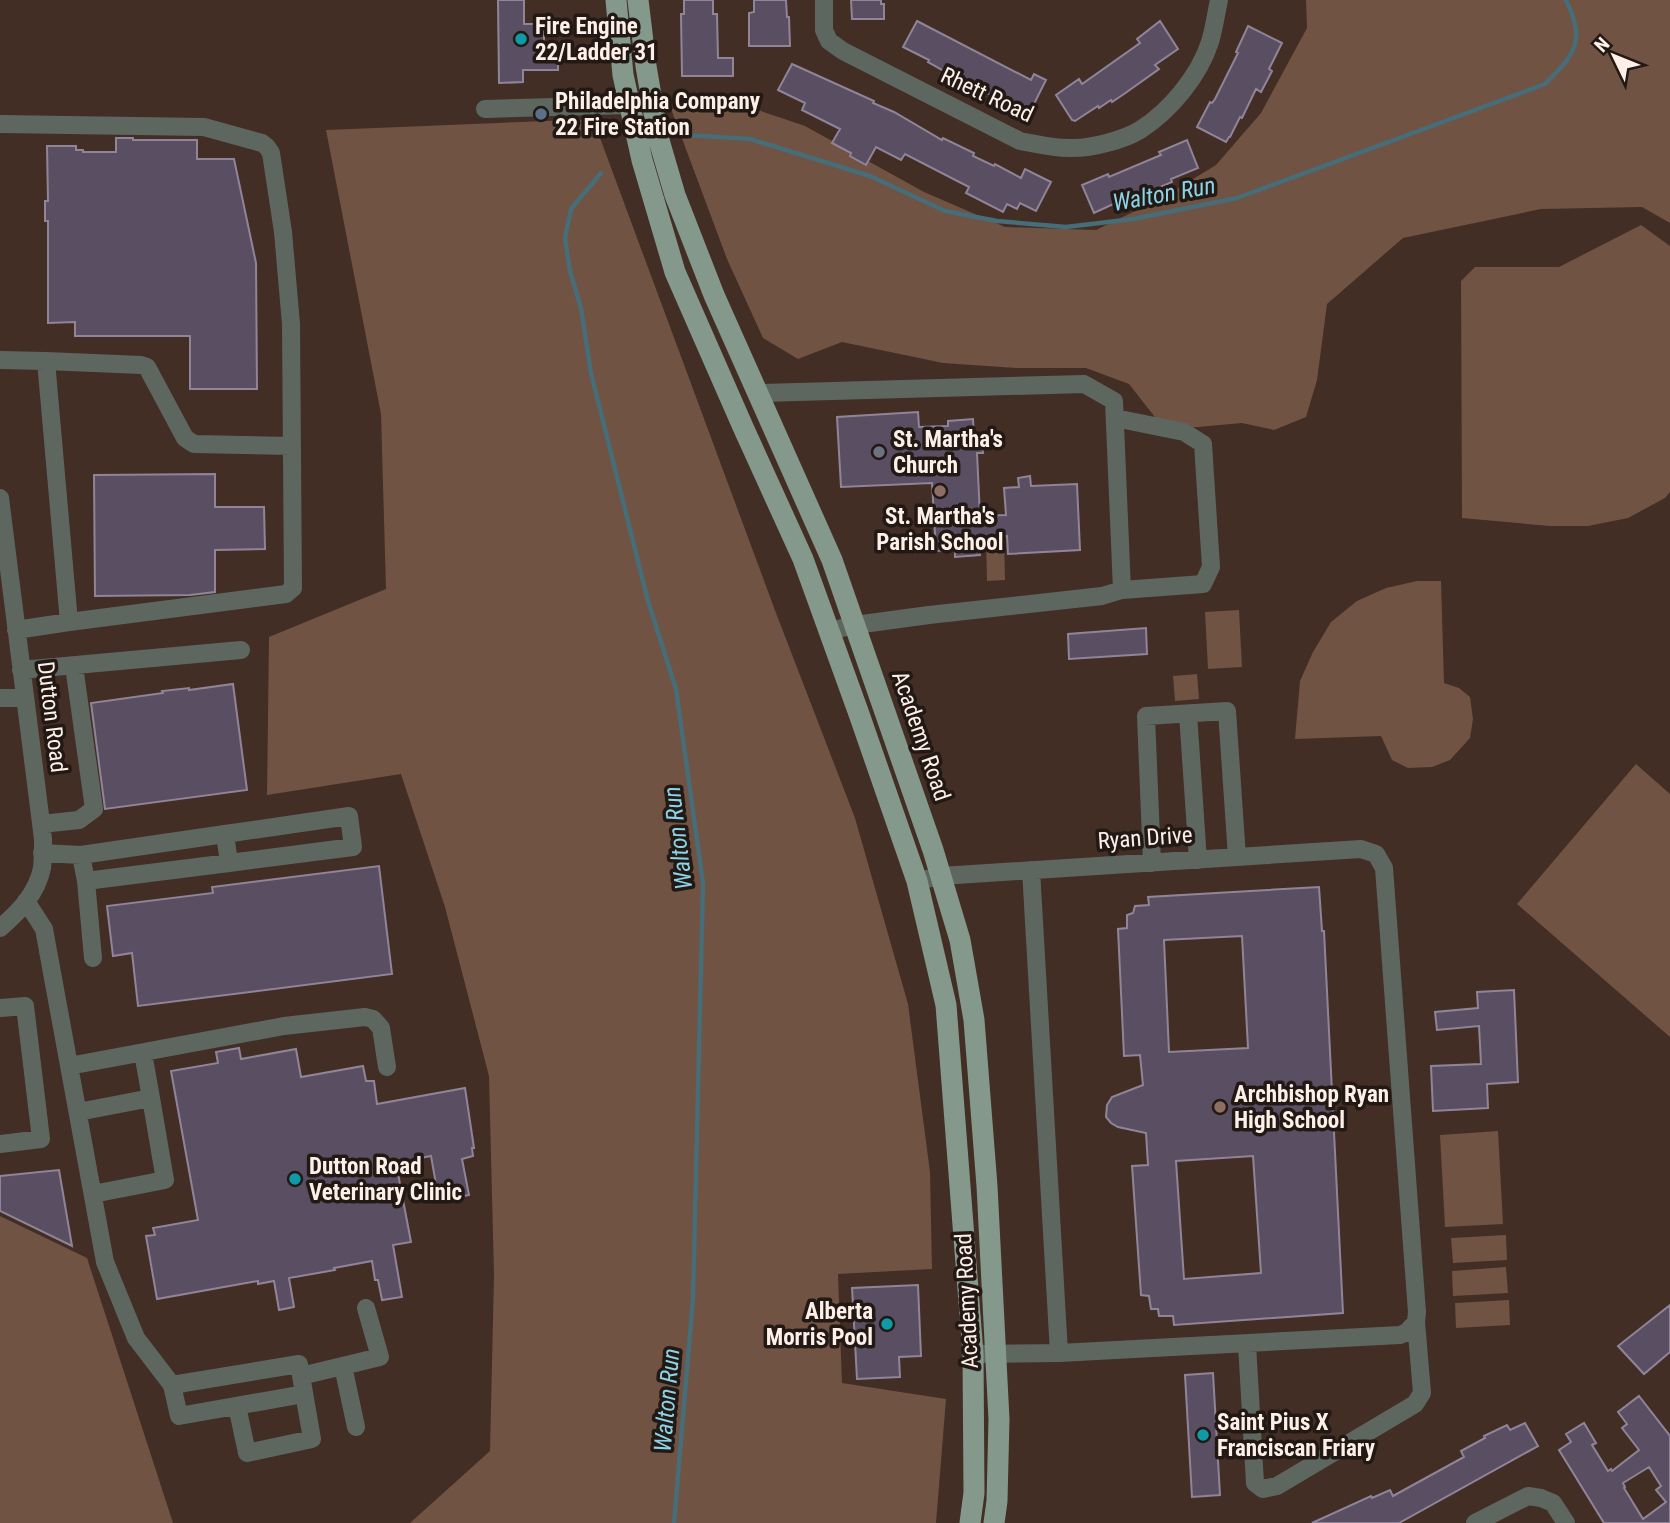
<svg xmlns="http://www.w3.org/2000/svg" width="1670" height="1523" viewBox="0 0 1670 1523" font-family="'Roboto Condensed',sans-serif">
	<rect width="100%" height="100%" fill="#422e24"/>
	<path fill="#705343" d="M1306,0h364v223l-28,-16 -101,2 -138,29 -76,66 -10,76 -11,37 -32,13 -32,-7 -77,7 -36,-46 -43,-16h-70l-73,-5 -101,-21 -44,17 -35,-21 -36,-79 -56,-150 78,-2 56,19 119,66 81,35 91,3 66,-32 54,-33 45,-52 46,-85z
		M593,119l183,494 79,205 53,186 22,168 2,97 -94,5 4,109 104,16 -10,124h-526l80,-72 4,-176 -5,-199 -44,-169 -44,-133 -134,21 2,-158 117,-48 -5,-175 -55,-284z
		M1641,225l29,21v246l-5,6 -37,20 -40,8h-38l-88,-8 -1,-237 14,-14h84z
		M986,536h18l1,44 -18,1z
		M1417,581h24l3,102 15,5 11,9 3,22 -3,19 -20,22 -18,7 -24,1 -16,-8 -11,-24 -86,3 5,-58 13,-29 18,-30 26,-21 29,-13z
		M1239,610l3,57 -34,2 -3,-57z
		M1197,674l2,25 -24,2 -2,-25z
		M1636,764l34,30v243l-153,-133z
		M1498,1131l5,93 -58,3 -5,-92z
		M0,1216l87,42 86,265h-173z
		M1506,1235l1,25 -54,3 -2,-25z
		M1506,1267l2,26 -55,3 -1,-25z
		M1509,1300l1,25 -54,3 -1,-25z"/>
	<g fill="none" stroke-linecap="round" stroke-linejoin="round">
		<path stroke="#466d78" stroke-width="4.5" d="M687,135l63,4 120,37 75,35 52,10 69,6 67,-8 104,-21 308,-114c30,-30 41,-42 21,-84
			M601,173l-30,36 -6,29 5,33 11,37 10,65 57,228 28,88 27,194 -10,415 -19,225"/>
	</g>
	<path fill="#5a4f62" stroke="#908499" stroke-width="2" fill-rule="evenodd" d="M498,0h26v24h20v29h14v17h-35v12l-24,1z
		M684,0h29v14h4l1,44h15v18h-51l-1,-62h3z
		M754,0h32l1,17h2l1,29h-41v-33l5,-1z
		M851,0h30v4h3v15h-32z
		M917,21l114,59 3,-6 12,6 -17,34 -76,-38 -25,-14 1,-2 -26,-13z
		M1160,21l18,28 -23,16 4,4 -35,25 -12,8 -1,-2 -12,8 -1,-2 -23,15 -3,-1 -16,-25 23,-16 3,5 58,-41 -3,-4z
		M1248,26l34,17 -13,26 3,2 -11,21 -5,-3 -14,29 -2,-1 -10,20h-1l-3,5 -29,-15 13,-25 2,1 3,-4 23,-46 -2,-1z
		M792,64l82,37 -1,2 21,9 48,28 1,-2 31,15 -1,3 21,10 1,-2 26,14 4,-9 26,13 -15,29 -16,-8 -3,6 -10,-5 -4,8 -37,-19 3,-6 -64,-33 -4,6 -25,-13 -10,18 -16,-9 1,-3 -19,-10 8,-14 -38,-19 3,-7 -27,-13z
		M116,138h17v2h64v19h37l22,104 1,126h-67v-53h-115v-14l-27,1v-102h-3v-20h3l-1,-55h29v4h7v2h33z
		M1187,140l11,28 -27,11 1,3 -51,22 -1,-3 -26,12 -12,-28 26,-11 1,3 52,-22 -2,-3z
		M918,412l1,15 29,-1v-5l25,-2 1,18h8l1,16h-6l3,63 26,-1 -2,-27 15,-1 -1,-9 12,-2 1,10 46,-2 3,66 -72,4 -1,-18 -28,2 1,17 -25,2v-7l-19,1 -4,-68 -91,4 -4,-70z
		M215,474v33h49l1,42 -50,1v42l-25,3 -95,1 -1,-121z
		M1146,628l1,26 -78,5 -1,-25z
		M233,684l14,106 -142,19 -14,-106 72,-10 -1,-2 27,-3v2z
		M379,866l13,108 -254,32 -6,-53 -19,3 -6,-50 106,-13 -1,-6z
		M1319,887l3,44h2l19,382 -169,12 -1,-9h-14l-1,-7h-7l-2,-13 -8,-1 -9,-129 16,-1 -2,-32 -28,-6 -7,-4 -5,-6 1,-12 5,-8 31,-12 -3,-30 -16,1 -6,-127 9,-1v-13l6,-2 2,-7 14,-1 -1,-8zM1242,936l6,112 -79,4 -5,-112zM1253,1156l8,117 -77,6 -8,-118z
		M1514,990l4,92 -31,2 1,24 -55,3 -2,-45 50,-2 -2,-38 -42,4 -2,-18 43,-4 -1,-16z
		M239,1048l2,11 55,-10 5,28 62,-11 3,15h8l3,23 88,-16 9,60h-2l1,8 -11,3 7,36 -30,6 -8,-45 -35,7 15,79 -18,3 9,52 -20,3 -4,-20h-3l-3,-19 -38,7 1,2 -46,8 5,29 -15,3 -5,-29 -16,3v-3l-101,18 -11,-63 9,-1 -2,-7 45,-8 -27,-149 47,-8 -2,-11z
		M59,1170l13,76 -72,-35v-35z
		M918,1285l3,71 -22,1 1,20 -43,2 -5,-91z
		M1670,1305v47l-26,22 -26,-28z
		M1213,1373l7,122 -28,2 -7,-122z
		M1639,1396l31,40v87h-66l-45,-73 12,-8 -5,-8 18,-11 12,20 -4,2 16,26 3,-2 1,2 27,-21 -17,-22 5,-4 -9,-12zM1649,1467l12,19 -5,4 10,12 -23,17 -19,-31 1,-1 -2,-4z
		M1525,1423l13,23 -139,77h-87l59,-27 1,2 18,-8 3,6 71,-39 -3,-6 24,-13 -1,-2 23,-11 3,5z"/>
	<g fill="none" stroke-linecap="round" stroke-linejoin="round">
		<path stroke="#5d6760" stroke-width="18" d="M824,0v30l5,11 14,10 177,90c17,3 35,8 53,7 19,0 51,-8 67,-18 30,-19 59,-54 70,-88 4,-13 6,-28 9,-42
			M485,109l144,-4
			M0,124l204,3 58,16 5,4 4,6 12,79 8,92 2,264 -7,6 -217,28
			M0,360l46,1 23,261 -53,8
			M46,361l95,4 6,2 38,71 9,6 98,2
			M758,393l326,-9 30,17 8,189 -20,6 -173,19 -74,10 -26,6
			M1115,418l69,14 19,12 8,123 -8,17 -81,6
			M0,498l43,341c0,10 0,20 -1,29 -5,25 -23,44 -42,60
			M21,670l220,-20
			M0,698h25
			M1188,714l10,146
			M41,824l38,-4 15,-11 -20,-143
			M225,834l124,-18 4,31 -124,16
			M42,853l39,2 144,-21 4,29 -143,18 -5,-26
			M1152,863l-6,-147 81,-5 10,146
			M1031,870l28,483
			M86,881l7,77
			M917,881l24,-5 420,-27 15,5 8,14 33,444 -1,10 6,71 -7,11 -138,82 -14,3 -8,-6 -8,-139
			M26,901l18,28 61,333 31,76 36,47
			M0,1008l25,-2 16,133 -41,5
			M143,1053l8,45
			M69,1066l215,-40 81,-9 8,2 8,9 6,39
			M78,1112l73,-14 14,82 -72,14
			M973,1354l86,-1 341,-18 7,-3 9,-10
			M343,1366l13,61
			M301,1376l79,-19 -14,-49
			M237,1406l10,47 65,-14 -13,-75 -127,21 7,31 125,-22
			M1475,1523l53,-27 13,2 12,5 13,20"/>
		<path stroke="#84998c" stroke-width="21" d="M616,0l7,75 19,85 33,112 68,155 60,132 56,155 58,167 29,124 27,349 1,139 -4,30
			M638,0l8,66 12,71 17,58 39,100 118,265 101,290 27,90 14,80 13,166 12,233 -2,82 -3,22"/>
	</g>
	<g fill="#0f9aa8" stroke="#221914" stroke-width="2.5">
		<circle cx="521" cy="39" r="7"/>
		<circle cx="295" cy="1179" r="7"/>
		<circle cx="887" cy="1324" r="7"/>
		<circle cx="1203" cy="1435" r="7"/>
	</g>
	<circle fill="#5c6f8a" stroke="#221914" stroke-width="2.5" cx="541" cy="114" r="7"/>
	<circle fill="#6b7280" stroke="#221914" stroke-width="2.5" cx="879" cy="452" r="7"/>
	<g fill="#8d6e63" stroke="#221914" stroke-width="2.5">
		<circle cx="940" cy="491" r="7"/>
		<circle cx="1220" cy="1107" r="7"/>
	</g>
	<g text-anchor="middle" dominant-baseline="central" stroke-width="7" stroke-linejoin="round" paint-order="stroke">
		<g font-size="23" font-weight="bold" fill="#fef0e9" stroke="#221914" text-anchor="start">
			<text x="535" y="26">Fire Engine<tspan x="535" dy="26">22/Ladder 31</tspan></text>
			<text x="555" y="101">Philadelphia Company<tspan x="555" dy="26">22 Fire Station</tspan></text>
			<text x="893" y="439">St. Martha's<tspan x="893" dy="26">Church</tspan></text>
			<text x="940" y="516" text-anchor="middle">St. Martha's<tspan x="940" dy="26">Parish School</tspan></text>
			<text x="1234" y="1094">Archbishop Ryan<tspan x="1234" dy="26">High School</tspan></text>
			<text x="309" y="1166">Dutton Road<tspan x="309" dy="26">Veterinary Clinic</tspan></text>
			<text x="873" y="1311" text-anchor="end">Alberta<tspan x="873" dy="26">Morris Pool</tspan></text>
			<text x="1217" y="1422">Saint Pius X<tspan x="1217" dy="26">Franciscan Friary</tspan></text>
		</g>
		<g font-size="23" fill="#fef0e9" stroke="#221914">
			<text transform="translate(987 95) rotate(25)">Rhett Road</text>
			<text transform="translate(52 717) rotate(83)">Dutton Road</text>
			<text transform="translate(921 736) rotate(71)">Academy Road</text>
			<text transform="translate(1145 838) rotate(-4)">Ryan Drive</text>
			<text transform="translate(967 1301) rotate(-93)">Academy Road</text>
		</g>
		<g font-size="24" font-style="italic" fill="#8cd3e8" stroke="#221914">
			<text transform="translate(1164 194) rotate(-10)">Walton Run</text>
			<text transform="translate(678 838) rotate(-97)">Walton Run</text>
			<text transform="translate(667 1400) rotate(-85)">Walton Run</text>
		</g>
	</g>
	<g transform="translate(1614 56) rotate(313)" stroke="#221914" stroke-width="5" paint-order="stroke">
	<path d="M0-5L12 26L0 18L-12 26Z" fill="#fef0e9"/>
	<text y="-10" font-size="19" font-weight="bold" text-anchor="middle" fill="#fef0e9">N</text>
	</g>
</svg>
